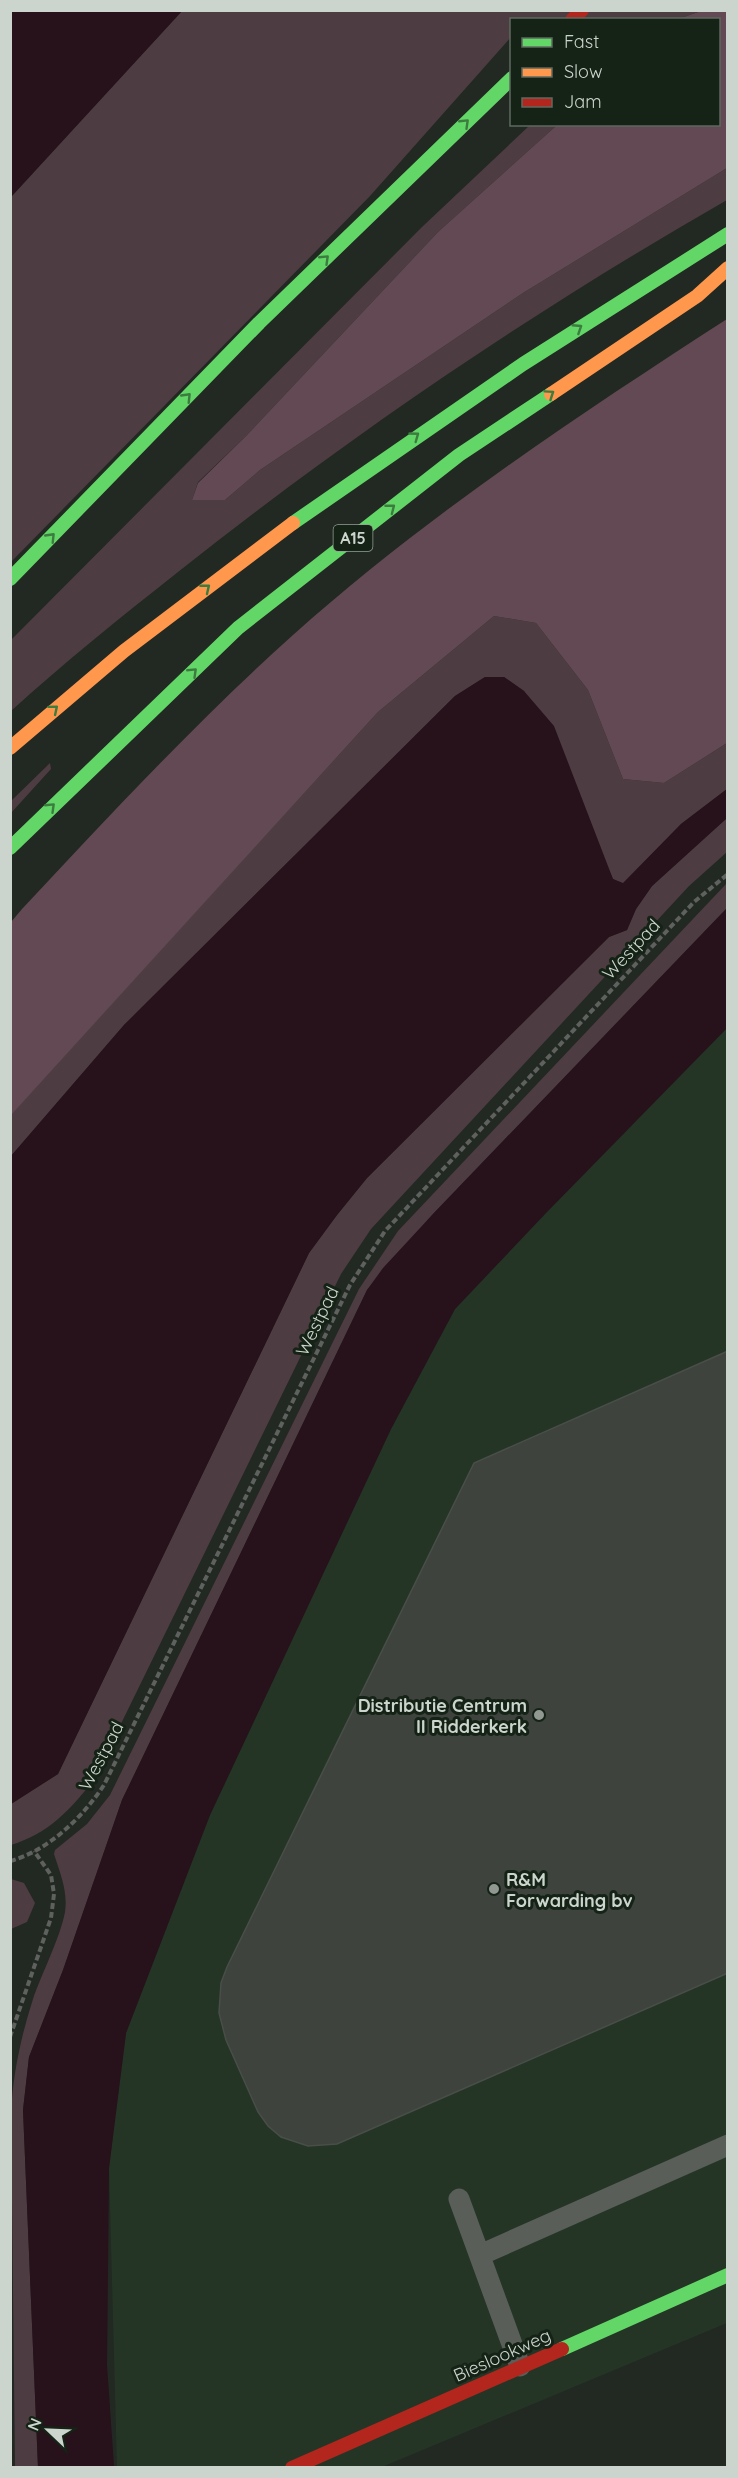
<svg xmlns="http://www.w3.org/2000/svg" width="738" height="2478" viewBox="0 0 738 2478" font-family="Quicksand,sans-serif">
	<rect width="100%" height="100%" fill="#222822"/>
	<path fill="#243525" d="M727,1028v1295l-345,144 -265,1 -8,-300 17,-135 84,-218 181,-386 64,-120 90,-95z"/>
	<path fill="#4e3c43" d="M182,11h519l-23,8 -166,1 -1,17 -141,159 -359,366v-365z
		M530,125h27l-119,107 -191,203 -49,47 -6,18h33l35,-30 263,-177 204,-125v32c-192,110 -375,234 -549,372 -57,45 -113,90 -167,139l-1,-70 412,-414z
		M494,616l42,7 52,67 35,89 41,4 63,-40v46l-46,35 -58,60 -10,-5 -89,-188 -20,-14h-19l-30,19 -331,329 -113,131 -1,-41 368,-403z
		M50,763l1,6 -40,44v-12z
		M727,818v34l-38,34 -318,343 -30,45 -248,507c-24,30 -44,52 -82,64v-41l47,-30 251,-521 28,-38 30,-37 242,-241 18,-7 9,-21 16,-23z
		M727,883v25l-294,306 -66,76 -245,510 -59,170 -34,87 -6,53 15,357 -23,1 -4,-356c2,-38 10,-76 22,-113 9,-26 27,-61 32,-87 3,-21 -5,-39 -11,-58l1,-4 32,-26 23,-29 249,-506 39,-58z
		M11,1879l13,4 11,20 -8,19 -16,7z"/>
	<path fill="#624953" d="M701,11h26v157l-204,125 -263,177 -35,30h-33l6,-17 49,-48 191,-203 119,-107 161,-1v-104l-40,-1z
		M727,319v424l-63,40 -41,-4 -35,-89 -52,-67 -42,-7 -116,96 -367,403v-193l11,-13c88,-94 175,-188 271,-274 133,-119 284,-219 434,-316z"/>
	<path fill="#27111b" d="M11,10l171,1 -171,186 -1,-186z
		M485,677h19l20,14 30,35 59,153 10,4 58,-59 46,-35v29l-75,68 -16,23 -9,21 -18,7 -242,241 -30,37 -28,38 -251,521 -47,30v-648l113,-131 331,-329z
		M727,908v120l-182,186 -90,95 -64,120 -181,386 -84,218 -17,135 -2,197 7,102h-76l-15,-357 6,-53 34,-87 59,-170 245,-510 16,-22 50,-54z"/>
	<path fill="#3e433e" stroke="#494e49" stroke-width="1.5" d="M728,1351v622l-391,171 -29,2 -27,-9 -13,-11 -10,-14 -32,-72 -7,-27 2,-30 6,-16 247,-504z"/>
	<g fill="none" stroke-linecap="round" stroke-linejoin="round">
		<path stroke="#5e615e" stroke-width="4" stroke-dasharray="6 3" stroke-linecap="butt" d="M10,1861c38,-10 73,-44 94,-76l246,-500 35,-54 309,-329 34,-28
			M10,2037l41,-119 3,-24 -3,-19 -17,-24"/>
		<path stroke="#595e59" stroke-width="21" d="M459,2199l61,167
			M480,2255l248,-110"/>
		<path stroke="#63d668" stroke-width="14" d="M293,523l230,-159 205,-130
			M10,579l249,-256 253,-245
			M10,848l228,-220 221,-173 92,-61
			M562,2349l166,-74"/>
		<path stroke="#ff974d" stroke-width="14" d="M551,394l146,-98 31,-28
			M10,748l114,-97 169,-128"/>
		<path stroke="#b3261e" stroke-width="14" d="M572,20l10,-10
			M292,2468l270,-119"/>
	</g>
	<defs><path id="oneway-chevron" d="M-2-3.5L2.5 0L-2 3.5" fill="none" stroke-width="1.6" stroke-linecap="round" stroke-linejoin="round" transform="scale(1.5)"/></defs>
	<g stroke="#3c7c3f">
		<use href="#oneway-chevron" transform="translate(465 123) rotate(-44)"/>
		<use href="#oneway-chevron" transform="translate(325 259) rotate(-44)"/>
		<use href="#oneway-chevron" transform="translate(578 328) rotate(-33)"/>
		<use href="#oneway-chevron" transform="translate(550 394) rotate(-34)"/>
		<use href="#oneway-chevron" transform="translate(187 397) rotate(-46)"/>
		<use href="#oneway-chevron" transform="translate(415 436) rotate(-36)"/>
		<use href="#oneway-chevron" transform="translate(391 508) rotate(-38)"/>
		<use href="#oneway-chevron" transform="translate(51 537) rotate(-46)"/>
		<use href="#oneway-chevron" transform="translate(206 588) rotate(-39)"/>
		<use href="#oneway-chevron" transform="translate(193 672) rotate(-44)"/>
		<use href="#oneway-chevron" transform="translate(54 709) rotate(-40)"/>
		<use href="#oneway-chevron" transform="translate(51 807) rotate(-44)"/>
	</g>
	<g fill="#909891" stroke="#152216" stroke-width="2">
		<circle cx="539" cy="1715" r="6"/>
		<circle cx="494" cy="1889" r="6"/>
	</g>
	<g text-anchor="middle" dominant-baseline="central" stroke-width="6" stroke-linejoin="round" paint-order="stroke">
		<rect fill="#152216" stroke="#959f96" stroke-width="1.5" x="333.5" y="525" width="39" height="26" rx="4.5"/>
		<g font-size="16" font-weight="bold" fill="#ccd5cd">
			<text x="353" y="538">A15</text>
		</g>
		<g font-size="18" fill="#ccd5cd" stroke="#152216">
			<text transform="translate(631 949) rotate(-47)">Westpad</text>
			<text transform="translate(317 1321) rotate(-64)">Westpad</text>
			<text transform="translate(101 1756) rotate(-62)">Westpad</text>
			<text transform="translate(502 2355) rotate(-24)">Bieslookweg</text>
		</g>
		<g font-size="18" font-weight="bold" fill="#ccd5cd" stroke="#152216" text-anchor="end">
			<text x="527" y="1705">Distributie Centrum<tspan x="527" dy="21">II Ridderkerk</tspan></text>
			<text x="506" y="1879" text-anchor="start">R&amp;M<tspan x="506" dy="21">Forwarding bv</tspan></text>
		</g>
	</g>
	<rect width="738" height="2478" fill="none" stroke="#ccd5cd" stroke-width="24"/>
	<rect x="510" y="18" width="210" height="108" fill="#152216" stroke="#5e6a5f" stroke-width="1.5"/>
	<rect x="522" y="38" width="30" height="9" fill="#63d668" stroke="#5e6a5f" stroke-width="1.5"/>
	<text x="564" y="48" font-size="18" fill="#ccd5cd">Fast</text>
	<rect x="522" y="68" width="30" height="9" fill="#ff974d" stroke="#5e6a5f" stroke-width="1.5"/>
	<text x="564" y="78" font-size="18" fill="#ccd5cd">Slow</text>
	<rect x="522" y="98" width="30" height="9" fill="#b3261e" stroke="#5e6a5f" stroke-width="1.5"/>
	<text x="564" y="108" font-size="18" fill="#ccd5cd">Jam</text>
	<g transform="translate(48 2430) rotate(293)" stroke="#152216" stroke-width="4.5" paint-order="stroke">
	<path d="M0-4.5L10 22L0 15L-10 22Z" fill="#ccd5cd"/>
	<text y="-9" font-size="16" font-weight="bold" text-anchor="middle" fill="#ccd5cd">N</text>
	</g>
</svg>
